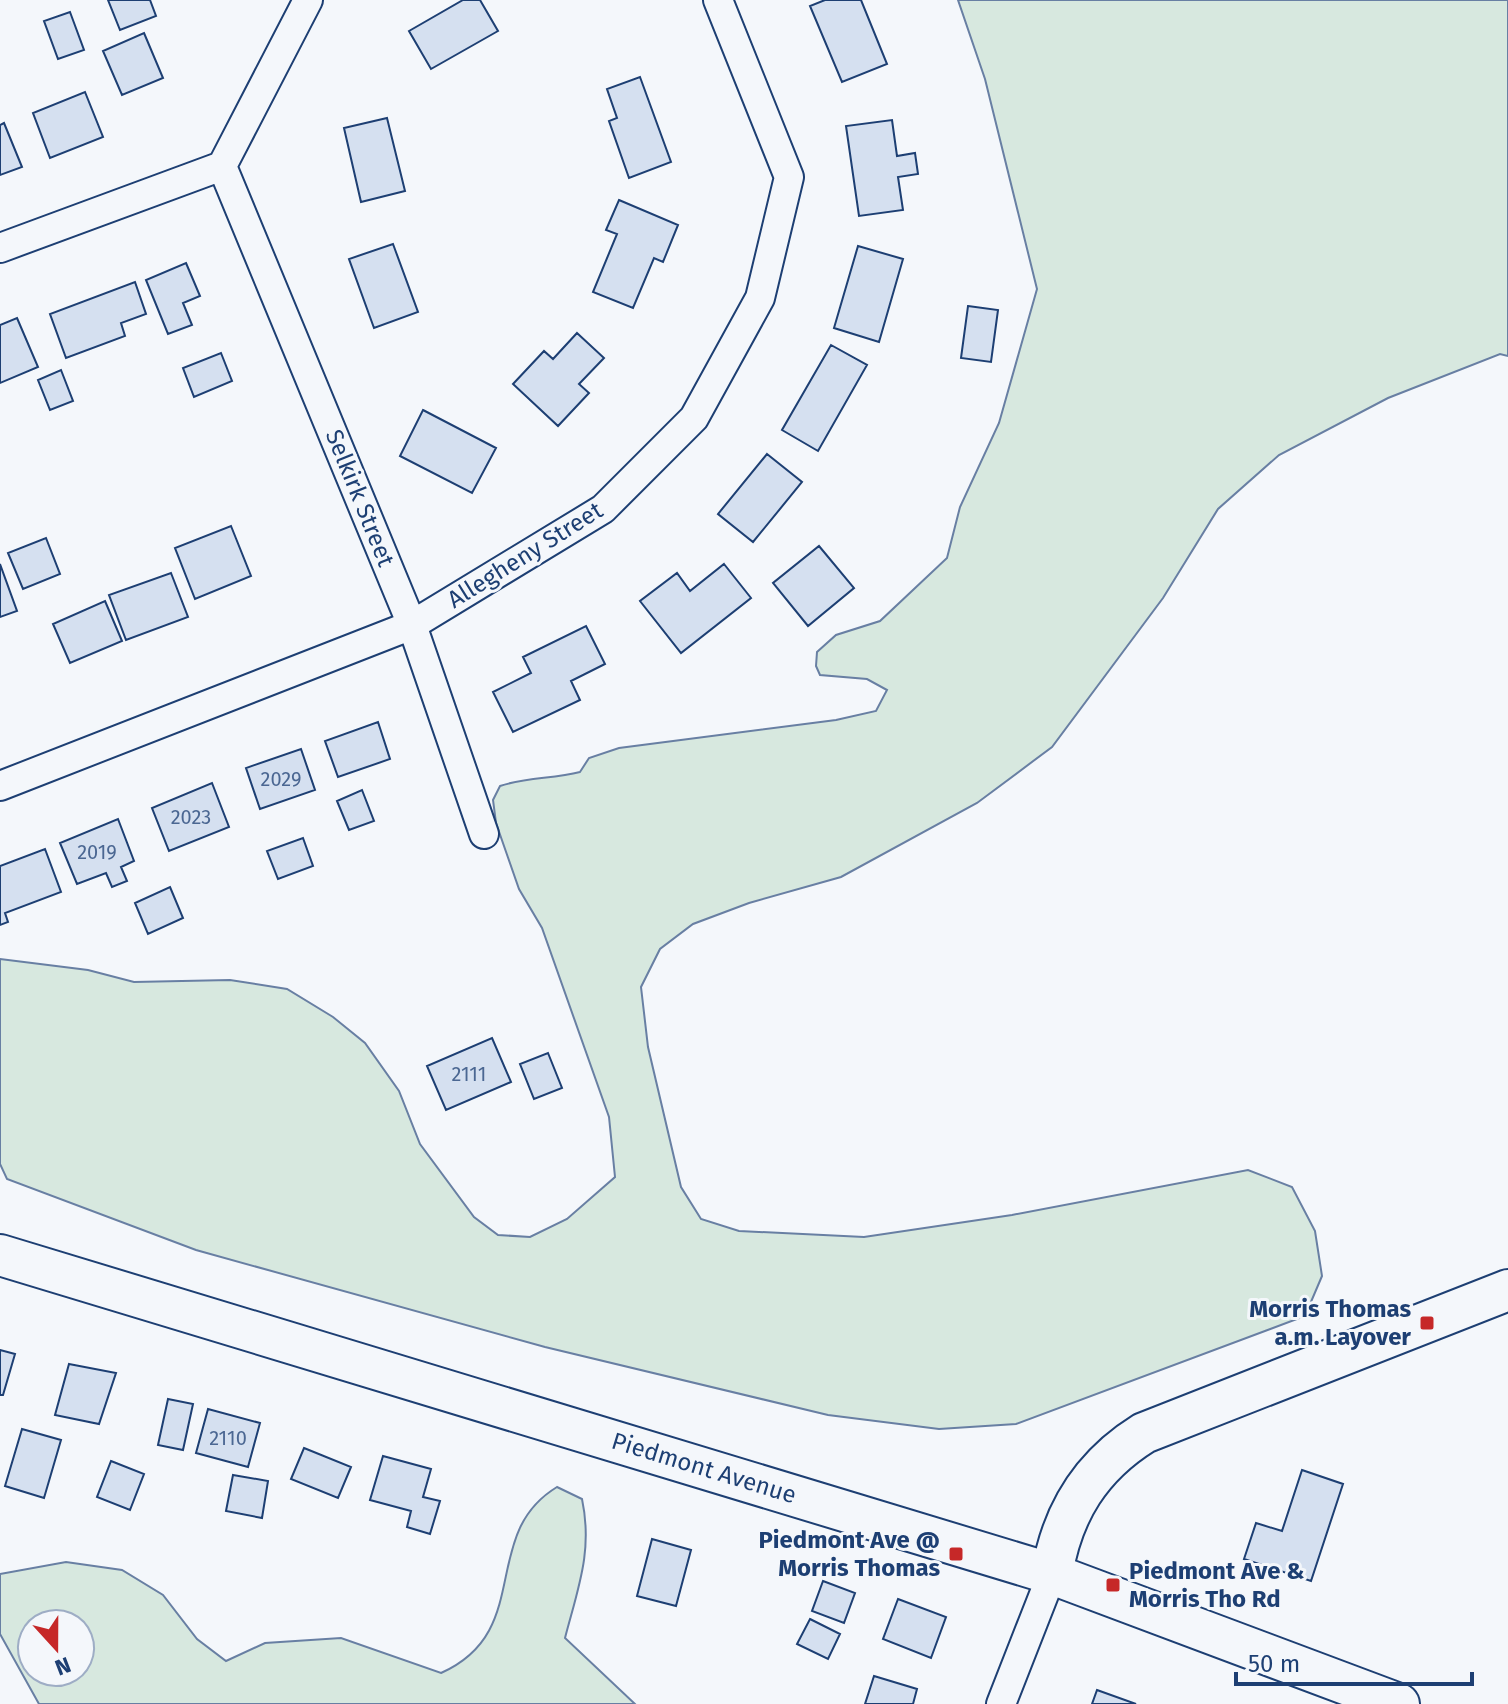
<svg xmlns="http://www.w3.org/2000/svg" width="1508" height="1704" viewBox="0 0 1508 1704" font-family="'Fira Sans',sans-serif">
	<rect width="100%" height="100%" fill="#f4f7fb"/>
	<path fill="#d7e8df" stroke="#687fa3" stroke-width="2" fill-rule="evenodd" d="M958,0h550v356l-8,-2 -112,44 -109,57 -61,54 -55,89 -111,149 -75,56 -136,74 -92,26 -56,21 -33,25 -19,38 7,60 33,140 20,32 38,12 125,6 148,-22 236,-45 44,17 23,44 7,45 -17,40 -289,108 -77,5 -111,-14 -283,-68 -349,-97 -189,-71 -7,-15v-205l88,11 46,12 96,-2 57,9 46,28 32,26 34,48 21,53 54,73 24,18 32,2 37,-18 48,-42 -6,-60 -67,-189 -23,-39 -23,-66 -3,-23 7,-14c26,-9 53,-7 80,-14l9,-14 30,-10 217,-28 40,-9 11,-21 -20,-11 -47,-4 -4,-9 1,-14 19,-17 44,-14 67,-63 13,-51 39,-84 38,-134 -52,-210z
		M557,1487l25,12c11,52 -4,89 -17,139l70,66h-596l-39,-70v-60l66,-12 56,8 41,25 34,44 29,22 39,-18 76,-5 100,35c94,-42 37,-138 116,-186zM80,1624v48h-48v-48z"/>
	<path fill="#d5e0f0" stroke="#1d3f73" stroke-width="2" d="M108,0h42l6,16 -36,14z
		M463,0h17l18,31 -67,38 -22,-38z
		M825,0h36l26,64 -45,18 -32,-76z
		M70,12l14,38 -26,9 -14,-38z
		M144,33l19,45 -41,17 -19,-44z
		M640,77l31,85 -42,16 -20,-57 8,-3 -10,-29z
		M85,92l18,45 -53,21 -17,-45z
		M387,118l18,73 -44,11 -17,-74z
		M892,120l5,36 18,-3 3,21 -20,3 5,33 -44,6 -13,-90z
		M4,123l18,44 -22,8v-50z
		M619,200l59,25 -15,37 -9,-4 -21,50 -40,-16 24,-58 -11,-4z
		M393,244l25,68 -44,16 -25,-69z
		M858,246l45,13 -24,83 -45,-14z
		M186,263l14,33 -17,7 9,22 -24,9 -22,-54z
		M135,282l11,32 -25,9 4,13 -59,22 -16,-44z
		M968,306l30,4 -7,52 -30,-4z
		M17,318l21,49 -38,16v-58z
		M577,333l27,25 -25,26 10,9 -31,33 -45,-42 31,-33 9,8z
		M831,345l36,20 -49,86 -36,-21z
		M221,353l11,28 -38,16 -11,-29z
		M61,370l12,31 -23,9 -12,-30z
		M423,410l73,38 -24,45 -72,-37z
		M767,454l35,28 -49,60 -35,-28z
		M231,526l20,50 -56,23 -20,-51z
		M46,538l14,36 -37,15 -15,-36z
		M819,546l35,42 -46,38 -35,-43z
		M0,564l17,47 -17,6z
		M724,564l27,34 -70,55 -41,-52 37,-28 13,18z
		M171,573l17,44 -62,23 -17,-45z
		M105,601l17,40 -52,22 -17,-39z
		M586,626l19,38 -34,17 9,19 -67,32 -20,-40 38,-19 -8,-16z
		M378,722l12,37 -52,18 -13,-36z
		M301,749l14,41 -55,19 -14,-41z
		M212,783l17,44 -60,24 -17,-43z
		M362,790l12,31 -25,9 -12,-29z
		M118,819l16,42 -13,6 6,14 -15,6 -6,-14 -29,11 -17,-41z
		M303,838l10,28 -35,13 -11,-28z
		M45,849l16,43 -56,21 3,9 -8,3v-59z
		M170,887l13,31 -35,16 -13,-31z
		M492,1038l19,44 -65,28 -19,-44z
		M548,1053l14,35 -28,11 -14,-35z
		M0,1350l15,4 -12,41h-3z
		M69,1364l47,9 -17,51 -44,-9z
		M168,1399l25,5 -10,46 -25,-5z
		M208,1409l52,14 -12,44 -52,-14z
		M22,1429l39,11 -17,58 -39,-12z
		M304,1448l47,19 -13,31 -47,-19z
		M383,1456l48,13 -8,28 17,4 -10,33 -23,-7 4,-16 -41,-11z
		M111,1461l33,13 -14,36 -33,-13z
		M1302,1470l41,14 -32,97 -67,-22 12,-36 26,8z
		M233,1475l35,6 -6,37 -36,-7z
		M652,1539l39,11 -15,56 -39,-10z
		M823,1581l32,12 -11,30 -32,-12z
		M898,1599l48,18 -15,41 -48,-19z
		M810,1619l30,15 -12,25 -31,-15z
		M874,1676l43,13 -4,15h-48z
		M1097,1690l39,14h-44z"/>
	<g fill="none" stroke-linecap="round" stroke-linejoin="round">
		<g stroke="#1d3f73" stroke-width="32">
			<path id="minor" d="M222,166l190,459 72,209
				M0,248l222,-82 86,-166
				M0,786l412,-161 191,-116 91,-91 66,-120 29,-121 -71,-177
				M1001,1704l51,-130"/>
		</g>
		<g stroke="#1d3f73" stroke-width="44">
			<path id="secondary" d="M0,1255l1052,319 347,130
				M1052,1574c10,-62 39,-108 92,-141l364,-143"/>
		</g>
		<use href="#minor" stroke="#f4f7fb" stroke-width="28"/>
		<use href="#secondary" stroke="#f4f7fb" stroke-width="40"/>
	</g>
	<g fill="#c62828" stroke="#f4f7fb" stroke-width="3">
		<rect x="1419" y="1315" width="16" height="16" rx="4"/>
		<rect x="948" y="1546" width="16" height="16" rx="4"/>
		<rect x="1105" y="1577" width="16" height="16" rx="4"/>
	</g>
	<g text-anchor="middle" dominant-baseline="central" stroke-width="6" stroke-linejoin="round" paint-order="stroke">
		<g font-size="20" fill="#4b6792">
			<text x="281" y="779">2029</text>
			<text x="191" y="817">2023</text>
			<text x="97" y="852">2019</text>
			<text x="469" y="1074">2111</text>
			<text x="228" y="1438">2110</text>
		</g>
		<g font-size="24" fill="#1d3f73" stroke="#f4f7fb">
			<text transform="translate(360 498) rotate(68)">Selkirk Street</text>
			<text transform="translate(525 555) rotate(-32)">Allegheny Street</text>
			<text transform="translate(704 1468) rotate(17)">Piedmont Avenue</text>
		</g>
		<g font-size="24" font-weight="bold" fill="#1d3f73" stroke="#f4f7fb" text-anchor="end">
			<text x="1411" y="1309">Morris Thomas<tspan x="1411" dy="28">a.m. Layover</tspan></text>
			<text x="940" y="1540">Piedmont Ave @<tspan x="940" dy="28">Morris Thomas</tspan></text>
			<text x="1129" y="1571" text-anchor="start">Piedmont Ave &amp;<tspan x="1129" dy="28">Morris Tho Rd</tspan></text>
		</g>
	</g>
	<g transform="translate(56 1648) rotate(159)"><circle r="38" fill="#f4f7fb" stroke="#9eadc5" stroke-width="2"/>
	<path d="M0-6L14 30L0 20L-14 30Z" fill="#c62828"/>
	<text y="-12" font-size="22" font-weight="bold" text-anchor="middle" fill="#1d3f73">N</text>
	</g>
	<path d="M1236 1672v12h236v-12" fill="none" stroke="#1d3f73" stroke-width="4"/>
	<text x="1248" y="1672" font-size="24" fill="#1d3f73" stroke="#f4f7fb" stroke-width="6" paint-order="stroke">50 m</text>
</svg>
